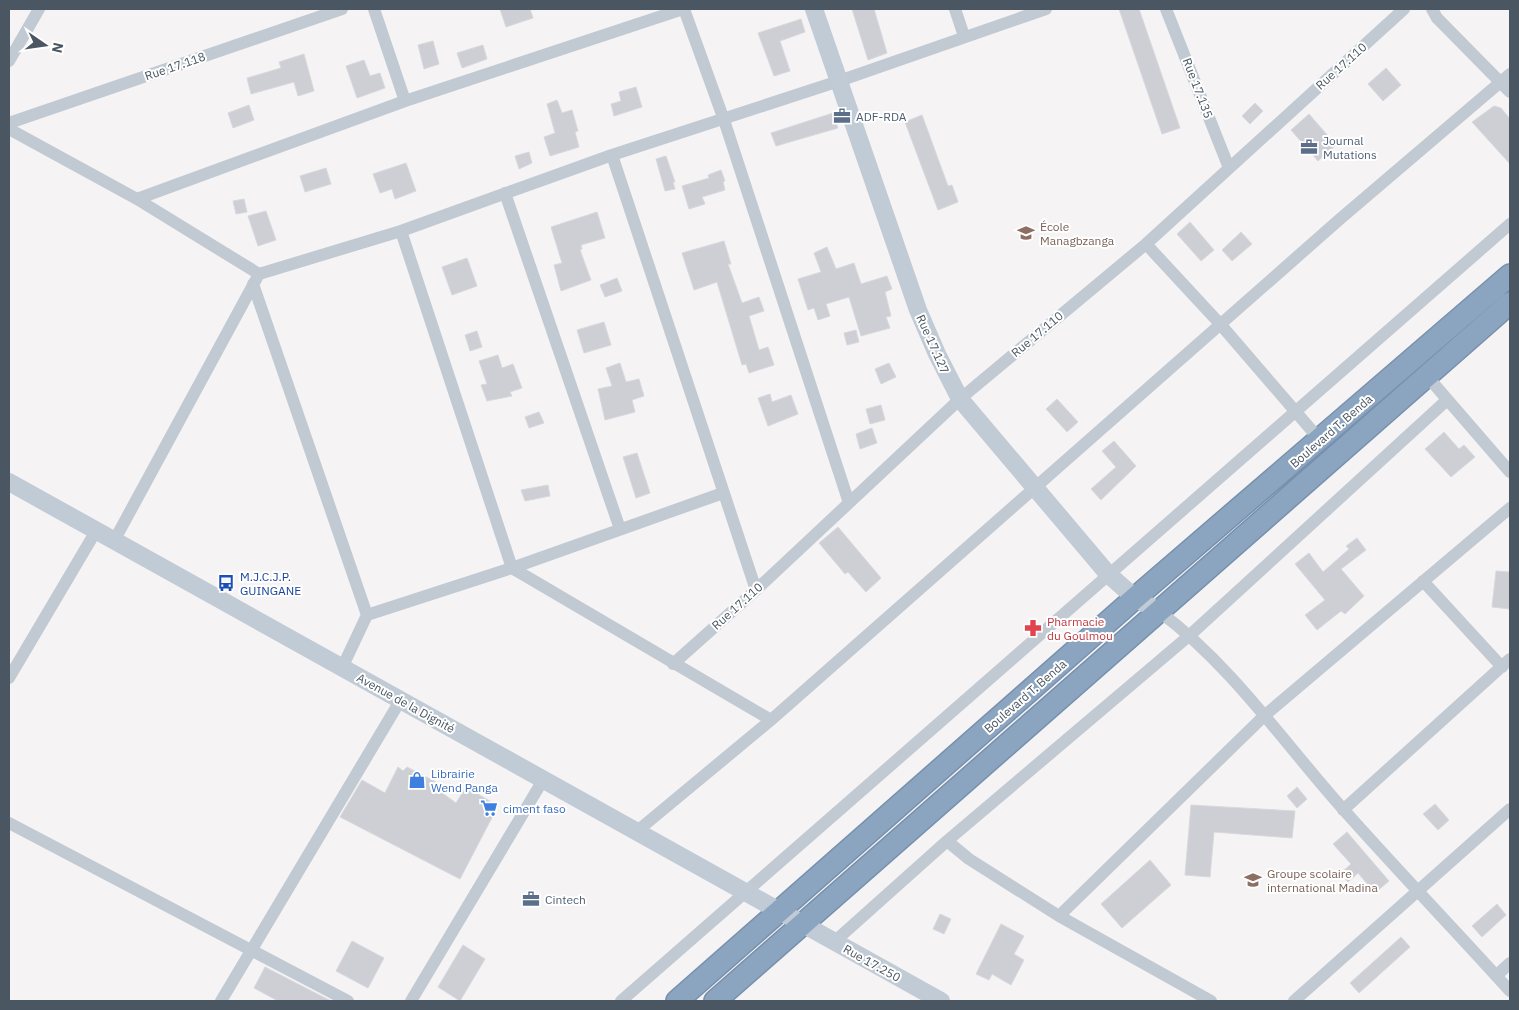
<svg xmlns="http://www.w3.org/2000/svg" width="1519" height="1010" viewBox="0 0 1519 1010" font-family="'IBM Plex Sans',sans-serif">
	<rect width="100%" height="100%" fill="#f5f3f3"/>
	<path fill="#cdcfd5" stroke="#d7d9de" d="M500,9h30l3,9 -27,9z
		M852,9h22l13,44 -19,7z
		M1119,9h20l41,119 -18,6z
		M801,19l4,13 -25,9 10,30 -16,5 -16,-43z
		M433,41l6,23 -15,5 -6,-24z
		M483,45l4,14 -25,9 -5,-15z
		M304,54l10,37 -16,5 -4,-14 -43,12 -4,-16 34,-10 -2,-6z
		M364,60l6,16 10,-3 5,15 -28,10 -11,-32z
		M1386,68l15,17 -18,16 -15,-17z
		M636,87l6,20 -28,9 -3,-12 10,-3 -2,-9z
		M557,100l5,13 10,-3 6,21 -3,1 4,15 -29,9 -6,-19 11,-4 -8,-29z
		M1255,103l8,8 -13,13 -8,-8z
		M249,105l5,15 -21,8 -5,-15z
		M1494,106l7,2 9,11v45l-38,-42z
		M833,113l5,15 -62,18 -5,-13z
		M1309,114l27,31 -18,16 -27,-31z
		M922,115l26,71 4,-1 6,17 -20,8 -33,-88z
		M529,152l3,11 -13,6 -4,-13z
		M666,156l9,26h-2l2,7 -10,2 -9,-32z
		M406,163l10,28 -21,8 -3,-10 -12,4 -7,-19z
		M326,168l5,16 -26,8 -5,-16z
		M721,170l4,11 -2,1 2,8 -23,7 3,7 -16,5 -7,-23 27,-8 -1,-3z
		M244,199l3,13 -11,2 -3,-13z
		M266,211l10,29 -18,6 -10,-30z
		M597,212l8,26 -24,7 1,4 -2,1 11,30 -30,11 -7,-26 8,-2 -11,-36z
		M1190,222l24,28 -13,11 -24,-27z
		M1241,232l11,12 -20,17 -10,-11z
		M724,241l7,23h-3l14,39 17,-6 5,14 -15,5 10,34 9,-3 6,18 -25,8 -3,-9 -4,1 -25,-83 -23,8 -12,-37z
		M827,247l9,22 18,-6 7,21 26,-8 5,13 -7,3 6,24 -5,1 4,11 -29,8 -12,-39 -23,7 4,12 -12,4 -4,-12 -6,2 -10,-31 23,-7 -7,-19z
		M467,258l10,28 -25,9 -10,-28z
		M617,278l5,13 -17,6 -5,-12z
		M604,322l7,23 -27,8 -7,-23z
		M856,330l3,12 -12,3 -3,-12z
		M477,331l5,16 -12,4 -5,-16z
		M498,355l4,13 11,-4 9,24 -12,4 2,4 -25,5 -6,-16 6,-1 -8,-23z
		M620,363l6,19 13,-3 5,17 -12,4 3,12 -30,8 -7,-31 14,-3 -6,-18z
		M889,363l7,14 -15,7 -6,-15z
		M770,394l2,8 19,-7 7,19 -30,12 -10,-28z
		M1057,399l21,23 -11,10 -21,-23z
		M881,405l4,15 -15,4 -4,-15z
		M539,412l5,11 -15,5 -4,-11z
		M872,428l5,15 -17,6 -4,-15z
		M1444,432l15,17 5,-4 11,12 -24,20 -26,-28z
		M1114,441l22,25 -35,34 -10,-11 25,-22 -14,-16z
		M637,453l13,40 -14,5 -13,-41z
		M548,485l2,11 -25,5 -4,-11z
		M838,527l43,51 -15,14 -18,-20 -3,2 -26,-31z
		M1357,538l9,12 -25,19 23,27 -19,18 -4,-3 -24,19 -12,-15 20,-15 -30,-36 14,-11 14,19 26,-23 -3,-3z
		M1496,571l14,1v37l-18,-2z
		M398,767l5,4 4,-4 29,15 -2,5 22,16 10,-16 32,19 -38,73 -120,-62 22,-37 23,13z
		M1297,787l10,12 -10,9 -10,-12z
		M1435,804l14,16 -11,10 -15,-16z
		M1191,805l104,6 -3,27 -78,-6 -4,45 -25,-2z
		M1347,832l42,49 -14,12 -17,-20 -10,9 -7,-9 10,-9 -18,-20z
		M1150,860l21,25 -49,43 -21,-24z
		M1497,904l9,11 -24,22 -10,-11z
		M940,914l11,5 -7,15 -11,-5z
		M1001,924l23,12 -10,18 10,6 -13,25 -19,-11 -3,6 -13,-6z
		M1401,937l9,10 -51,46 -9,-10z
		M352,941l32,17 -16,30 -32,-17z
		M463,945l22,14 -25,42 -22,-14z
		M265,967l66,34h-53l-24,-13z"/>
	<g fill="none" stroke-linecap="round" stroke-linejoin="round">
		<g stroke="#7690ad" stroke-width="24">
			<path id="highway" d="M677,1001l458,-403 375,-323
				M715,1001l795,-698"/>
		</g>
		<path stroke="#c1cad2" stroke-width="12" d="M374,9l31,92
			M684,9l40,111 125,383
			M955,9l9,27
			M1166,9l63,159
			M1432,9l5,9 73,74
			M9,61l30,-52
			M9,123l333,-114
			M9,129l128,70 122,75
			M612,155l144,435
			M505,193l115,336
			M137,199l268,-98 278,-92
			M401,231l111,337 259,152
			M1146,244l75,81 99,115
			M253,284l114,331 -25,53
			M1427,376l83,96
			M114,541l145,-267 142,-43 211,-76 227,-74 207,-72
			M1423,581l79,86
			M1160,612c72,54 124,131 183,197 55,62 112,121 167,182
			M367,615l145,-47 211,-75
			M673,664l83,-74 204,-191 186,-155 258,-235
			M9,678l87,-147
			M1343,810l167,-151
			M9,823l339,178
			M636,832l135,-112 569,-501 170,-145
			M947,841l22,18 90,57 152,85
			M1059,916l205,-200 246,-208
			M834,942l113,-101 243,-206 257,-235
			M1496,976l14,-13
			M221,1001l179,-300
			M411,1001l132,-221
			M621,1001l889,-777
			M1294,1001l216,-192"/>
		<path stroke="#c1cbd6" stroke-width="18" d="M814,9l104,301 19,44 23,45 148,175 27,24 25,14
			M9,482l932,519"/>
		<use href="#highway" stroke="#8ba5c1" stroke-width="21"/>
	</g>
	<defs>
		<g id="office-bare" transform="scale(1.35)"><path d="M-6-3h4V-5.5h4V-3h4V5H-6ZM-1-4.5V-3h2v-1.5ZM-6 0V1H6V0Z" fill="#5c6f8a" stroke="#fff" stroke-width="2.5" paint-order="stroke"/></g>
		<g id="school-bare" transform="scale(1.35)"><path d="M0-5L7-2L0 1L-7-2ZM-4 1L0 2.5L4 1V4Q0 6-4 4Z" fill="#8d6e63" stroke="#fff" stroke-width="2.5" paint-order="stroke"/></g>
		<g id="bus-bare" transform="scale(1.35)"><path d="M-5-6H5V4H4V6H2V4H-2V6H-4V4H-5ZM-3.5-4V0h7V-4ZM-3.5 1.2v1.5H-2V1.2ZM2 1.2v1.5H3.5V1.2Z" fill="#1a4fb4" stroke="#fff" stroke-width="2.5" paint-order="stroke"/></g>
		<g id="pharmacy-bare" transform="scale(1.35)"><path d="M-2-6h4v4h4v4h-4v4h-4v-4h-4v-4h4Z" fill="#e0444e" stroke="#fff" stroke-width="2.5" paint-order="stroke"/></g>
		<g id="shop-bare" transform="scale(1.35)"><path d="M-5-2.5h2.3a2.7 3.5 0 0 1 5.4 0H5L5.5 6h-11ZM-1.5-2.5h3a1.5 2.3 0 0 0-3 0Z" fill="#3f7fe0" stroke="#fff" stroke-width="2.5" paint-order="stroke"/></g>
		<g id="supermarket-bare" transform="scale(1.35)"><path d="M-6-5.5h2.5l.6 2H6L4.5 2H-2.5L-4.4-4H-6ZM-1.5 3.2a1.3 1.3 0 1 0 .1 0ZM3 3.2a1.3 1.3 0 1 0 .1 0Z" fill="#3f7fe0" stroke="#fff" stroke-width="2.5" paint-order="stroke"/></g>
	</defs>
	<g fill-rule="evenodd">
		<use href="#office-bare" x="842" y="116"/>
		<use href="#office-bare" x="1309" y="147"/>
		<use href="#school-bare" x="1026" y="233"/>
		<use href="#bus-bare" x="226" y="583"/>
		<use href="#pharmacy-bare" x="1033" y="628"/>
		<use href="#shop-bare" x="417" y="780"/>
		<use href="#supermarket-bare" x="489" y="808"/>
		<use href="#school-bare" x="1253" y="880"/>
		<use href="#office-bare" x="531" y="899"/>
	</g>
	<g text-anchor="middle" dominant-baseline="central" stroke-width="4" stroke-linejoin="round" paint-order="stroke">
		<g font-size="12" fill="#4a5661" stroke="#fff">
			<text transform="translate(175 66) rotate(-19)">Rue 17.118</text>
			<text transform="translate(1341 66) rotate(-42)">Rue 17.110</text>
			<text transform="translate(1198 88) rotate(69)">Rue 17.135</text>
			<text transform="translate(1037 334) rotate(-40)">Rue 17.110</text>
			<text transform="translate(933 344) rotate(66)">Rue 17.127</text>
			<text transform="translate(1331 431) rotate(-41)">Boulevard T. Benda</text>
			<text transform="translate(737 606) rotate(-42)">Rue 17.110</text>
			<text transform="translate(1025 696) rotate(-41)">Boulevard T. Benda</text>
			<text transform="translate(406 703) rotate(29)">Avenue de la Dignité</text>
			<text transform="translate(872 963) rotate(29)">Rue 17.250</text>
		</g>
		<g font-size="12" fill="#4e5e75" stroke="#fff" text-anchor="start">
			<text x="856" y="116">ADF-RDA</text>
			<text x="1323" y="140">Journal<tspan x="1323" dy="14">Mutations</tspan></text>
			<text x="545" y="899">Cintech</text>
		</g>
		<g font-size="12" fill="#785e54" stroke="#fff" text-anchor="start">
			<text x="1040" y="226">École<tspan x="1040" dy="14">Managbzanga</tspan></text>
			<text x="1267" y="873">Groupe scolaire<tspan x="1267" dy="14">international Madina</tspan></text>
		</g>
		<g font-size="12" fill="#164399" stroke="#fff" text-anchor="start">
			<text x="240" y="576">M.J.C.J.P.<tspan x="240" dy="14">GUINGANE</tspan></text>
		</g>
		<g font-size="12" fill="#be3a42" stroke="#fff" text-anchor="start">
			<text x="1047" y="621">Pharmacie<tspan x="1047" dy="14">du Goulmou</tspan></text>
		</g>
		<g font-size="12" fill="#366cbe" stroke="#fff" text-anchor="start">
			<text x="431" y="773">Librairie<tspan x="431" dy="14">Wend Panga</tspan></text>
			<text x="503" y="808">ciment faso</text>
		</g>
	</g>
	<rect width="1519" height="1010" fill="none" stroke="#4a5661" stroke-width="20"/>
	<g transform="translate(45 45) rotate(103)" stroke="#ffffff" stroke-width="4" paint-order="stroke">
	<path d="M0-4L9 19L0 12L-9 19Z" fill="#4a5661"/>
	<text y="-8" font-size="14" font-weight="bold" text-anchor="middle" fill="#4a5661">N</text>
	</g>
</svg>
